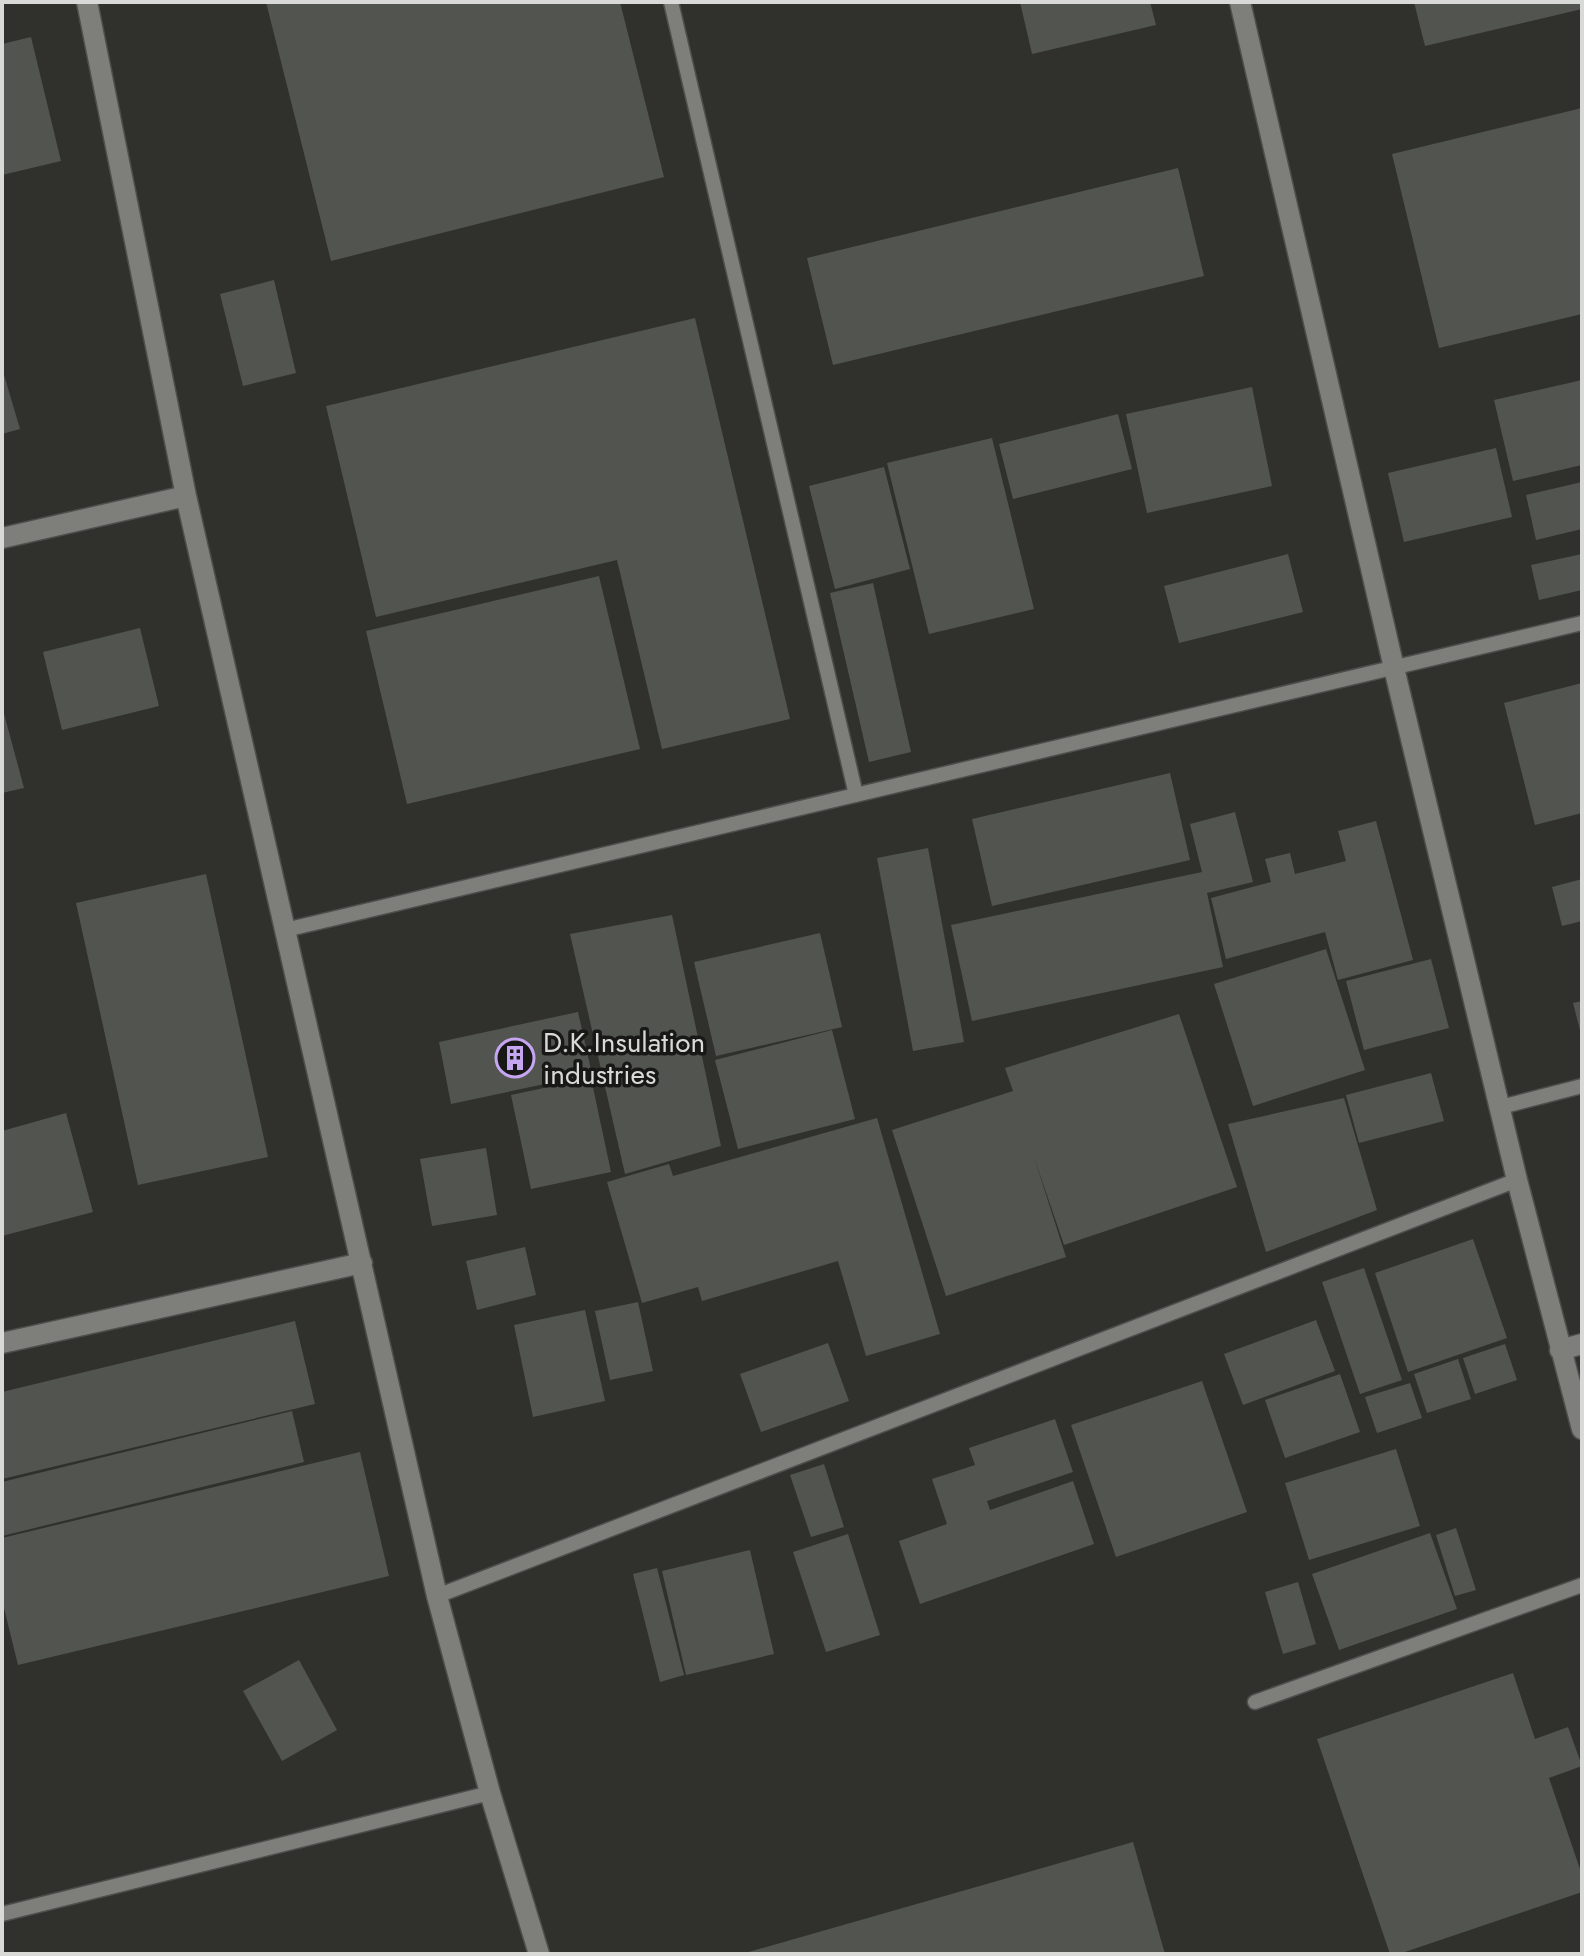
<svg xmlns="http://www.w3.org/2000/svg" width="1584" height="1956" viewBox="0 0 1584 1956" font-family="Jost,sans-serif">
	<rect width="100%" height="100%" fill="#30312d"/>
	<path fill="#525450" d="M266,2h354l44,175 -333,84z
		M1020,2h130l6,23 -124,29z
		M1414,2h168v7l-157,37z
		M31,37l30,124 -59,14v-131z
		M1582,108v206l-143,34 -47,-194z
		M1178,168l26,108 -371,89 -26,-107z
		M274,280l22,93 -53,13 -23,-92z
		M695,318l95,401 -128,30 -45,-189 -241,57 -50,-211z
		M2,368l18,61 -18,5z
		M1582,380v85l-69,16 -19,-81z
		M1252,387l20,99 -125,27 -21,-99z
		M1118,414l14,55 -119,30 -14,-55z
		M992,438l42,171 -105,25 -42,-171z
		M1496,448l16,69 -108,25 -16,-69z
		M884,467l26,102 -75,20 -26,-103z
		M1582,482v47l-46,11 -10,-45z
		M1288,554l15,58 -124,31 -15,-57z
		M1582,554v36l-43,10 -8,-35z
		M599,576l41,173 -233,55 -41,-173z
		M873,583l38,169 -42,10 -39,-169z
		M140,628l19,78 -97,24 -19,-78z
		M1582,683v130l-47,12 -31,-122z
		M2,706l22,82 -22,5z
		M1170,773l20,87 -198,46 -20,-87z
		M1235,812l18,70 -46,11 16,74 -251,54 -21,-96 251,-53 -12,-48z
		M1376,821l37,139 -75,20 -13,-48 -99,27 -15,-61 60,-16 -6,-23 25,-6 5,21 51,-13 -8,-30z
		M928,848l36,194 -51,9 -36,-193z
		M206,874l62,283 -130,28 -62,-282z
		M1582,879v42l-20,5 -10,-39z
		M672,915l49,231 -96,28 -55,-240z
		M820,933l22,94 -126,29 -22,-94z
		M1326,949l39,121 -112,36 -39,-122z
		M1431,959l18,69 -85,22 -18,-69z
		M1582,1001v33h-1l-8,-31z
		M578,1012l14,62 -141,30 -12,-62z
		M1179,1014l58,173 -173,58 -30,-88 32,100 -120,39 -54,-166 121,-39 -8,-23z
		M832,1030l23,89 -117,30 -23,-89z
		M1431,1073l13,48 -85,22 -13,-48z
		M591,1078l20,94 -80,17 -20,-94z
		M1344,1098l33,112 -111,42 -38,-128z
		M66,1113l27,99 -91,24v-105z
		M877,1118l63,216 -74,22 -28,-95 -136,40 -4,-14 -56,16 -35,-121 62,-18 4,12z
		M486,1148l11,67 -65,11 -12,-67z
		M1473,1239l34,99 -99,34 -33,-99z
		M525,1247l11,48 -59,15 -11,-49z
		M1364,1268l38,112 -42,14 -38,-112z
		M638,1302l15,69 -43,9 -15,-69z
		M585,1310l20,91 -72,16 -19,-92z
		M1316,1320l19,51 -92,34 -19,-51z
		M295,1321l20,83 -313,75v-87z
		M828,1343l21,58 -88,31 -21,-58z
		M1505,1344l12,36 -42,14 -12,-36z
		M1458,1359l13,40 -44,14 -13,-39z
		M1340,1374l20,58 -75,26 -20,-58z
		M1202,1381l45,131 -131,45 -45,-132z
		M1410,1383l12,35 -45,15 -12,-36z
		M292,1411l12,51 -302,74v-54z
		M1055,1419l18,53 -86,29 3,9 83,-29 21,63 -174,60 -21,-63 48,-17 -15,-45 43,-14 -6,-17z
		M1396,1449l24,77 -111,34 -24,-77z
		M360,1452l29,124 -371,89 -16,-65v-62z
		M824,1464l20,63 -33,10 -21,-62z
		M1456,1528l20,62 -21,6 -19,-61z
		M1430,1533l27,76 -118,41 -27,-76z
		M848,1534l32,101 -54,17 -33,-100z
		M750,1550l24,104 -88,21 -24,-104z
		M657,1568l27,107 -24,7 -27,-108z
		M1298,1582l18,62 -33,10 -18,-62z
		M299,1660l38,70 -55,31 -39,-70z
		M1513,1673l22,66 33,-12 14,39 -33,12 33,97v17l-183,62h-9l-73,-215z
		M1133,1842l32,112h-420v-1z"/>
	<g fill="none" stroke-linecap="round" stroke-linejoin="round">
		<g stroke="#4e4f4c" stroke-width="17">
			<path id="lane" d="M671,2l185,793
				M285,930l1297,-307
				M1501,1107l81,-21
				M437,1596l1080,-416
				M1255,1702l327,-117
				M2,1914l488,-121"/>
		</g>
		<g stroke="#4e4f4c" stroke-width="23">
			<path id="street" d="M87,2l99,494 251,1100 53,197 49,161
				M1240,2l154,666 123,512 65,249
				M2,538l184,-42
				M2,1343l360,-80
				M1560,1350l22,-6"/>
		</g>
		<use href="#lane" stroke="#7e7f7b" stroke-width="14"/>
		<use href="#street" stroke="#7e7f7b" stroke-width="20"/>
	</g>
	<defs>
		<g id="building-ring" transform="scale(2)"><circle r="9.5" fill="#181917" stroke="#c6a6f0" stroke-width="1.5"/><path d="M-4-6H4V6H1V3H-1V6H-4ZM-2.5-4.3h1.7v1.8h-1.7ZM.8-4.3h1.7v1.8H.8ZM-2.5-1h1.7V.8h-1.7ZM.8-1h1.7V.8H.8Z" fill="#c6a6f0"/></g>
	</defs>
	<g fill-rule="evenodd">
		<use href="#building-ring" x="515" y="1058"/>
	</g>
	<g text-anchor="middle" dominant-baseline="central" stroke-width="7" stroke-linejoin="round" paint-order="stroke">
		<g font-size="28" fill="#d9dad8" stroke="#181917" text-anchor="start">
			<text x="543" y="1042">D.K.Insulation<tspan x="543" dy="32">industries</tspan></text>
		</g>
	</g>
	<rect width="1584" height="1956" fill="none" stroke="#d9dad8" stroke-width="8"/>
</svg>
